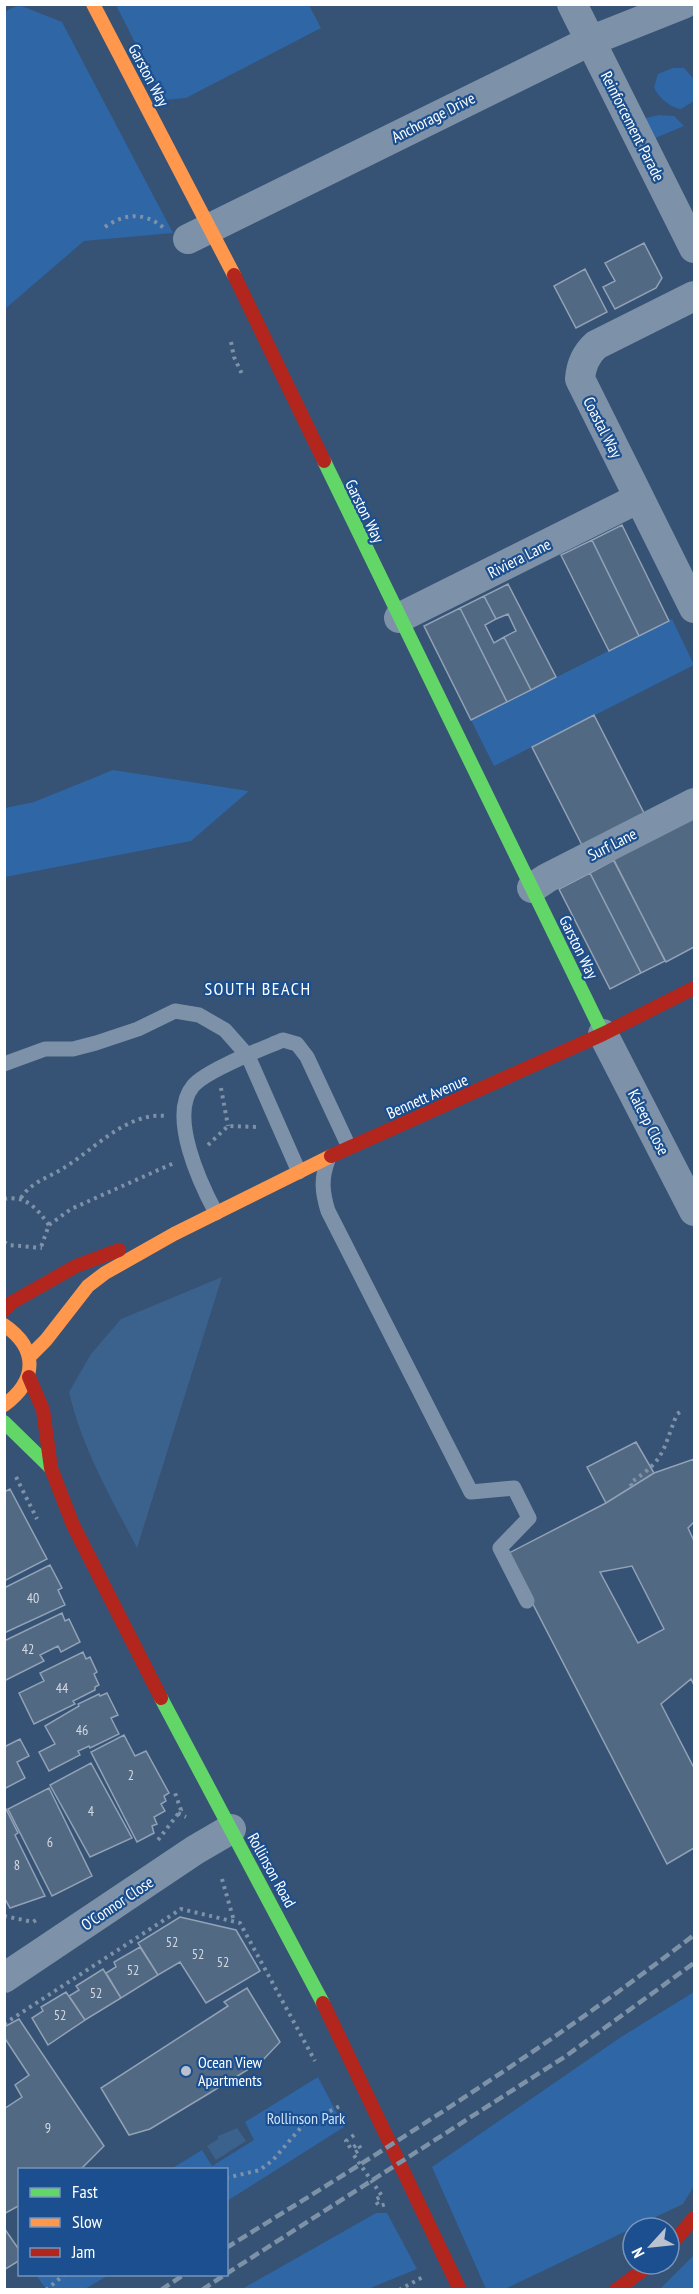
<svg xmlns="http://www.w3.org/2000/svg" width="699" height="2294" viewBox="0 0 699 2294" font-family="'PT Sans Narrow',sans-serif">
	<rect width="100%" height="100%" fill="#365274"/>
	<path fill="#2f66a5" d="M19,5l43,17 111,211 -89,8 -79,68 -1,-297z
		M116,5h193l12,23 -135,70 -22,2z
		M673,68h11l10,11v22l-13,8c-9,-1 -23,-11 -27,-22l4,-13z
		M659,115l15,1 10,10 -31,13 -11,-20z
		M672,619l22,46 -200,101 -23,-46z
		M113,770l136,21 -58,50 -186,36v-69l29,-6z
		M694,1992v194l-11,18 -178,85h-19l-54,-122 189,-130z
		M318,2077l26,50 -117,74 -1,-31 -55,-1 31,-19 10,16 42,-26 -9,-18z
		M376,2213h11l30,56 -49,20h-126z
		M694,2255v34h-34z
		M36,2275h73l-24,14h-39z"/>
	<path fill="#3b618d" d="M222,1277l-85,271c-27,-52 -55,-100 -68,-156l22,-38 30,-35z
		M237,2128l9,13 -30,19 -9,-14 11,-7v-3z"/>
	<path fill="#526984" stroke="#92a2b6" stroke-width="1.5" fill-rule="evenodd" d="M644,243l18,35 -6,10 -41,21 -12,-22 12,-6 -10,-18z
		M585,269l22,43 -31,16 -22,-42z
		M622,525l47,96 -30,15 -47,-96z
		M592,540l47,96 -30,15 -48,-96z
		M508,584l48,93 -25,13 -27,-53 12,-6 -8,-17 -12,5 -12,-23z
		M484,596l12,23 -11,6 9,18 10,-6 27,53 -24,12 -47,-94z
		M460,608l47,94 -36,18 -47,-94z
		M594,715l51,100 -62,32 -51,-100z
		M694,817v130l-28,15 -53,-103z
		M614,860l51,101 -24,12 -51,-100z
		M590,873l51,100 -31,16 -51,-100z
		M636,1442l18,31 -48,30 -19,-36z
		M694,1459v63l-6,6 6,13v144l-3,-6 -30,25 33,64v80l-27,16 -160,-310 99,-51 48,-30zM632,1566l32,63 -26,14 -38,-71z
		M10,1489l37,70 -43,22v-89z
		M50,1565l12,23 -4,2 7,15 -61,28v-45z
		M62,1613l3,8 4,-2 11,23 -19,10 -3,-6 -18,9 4,6 -40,20v-40z
		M83,1652l3,7 4,-2 7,15 -3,2 5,11 -4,2v3l-22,11 2,3 -41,20 -15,-31 25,-12 -4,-8z
		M107,1693l11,22 -7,3 8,16 -29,14 -1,-2 -11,5 2,4 -31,16 -10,-19 16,-8 -10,-18 34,-20 -1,-2 21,-10 1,2z
		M124,1735l11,21 11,-5 23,42 -5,3 2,5 -5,3 4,7 -11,6 3,7 -5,2 2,7 -17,9 -46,-90z
		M20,1739l9,17 -12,6 8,16 -21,11v-42z
		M91,1763l41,75 -42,19 -40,-72z
		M49,1788l43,88 -40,20 -44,-87z
		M4,1805l14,28 -3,2 30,61 -35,12 -6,-11z
		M180,1917l56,13 24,41 -54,32 -26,-41 -22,13 -20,-32z
		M140,1947l18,28 -37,23 -15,-25 10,-6 -2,-5z
		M103,1969l18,29 -36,22 -16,-24 10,-6 -3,-4z
		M247,1988l33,54 -18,19 -54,33 -58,35 -21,6 -28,-47 127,-82 -4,-4z
		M66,1992l19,28 -37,25 -16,-27 11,-7 -2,-4z
		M19,2019l85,127 -24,24h-60v35l-16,9v-105l18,-12 -7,-12 14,-10 -25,-38v-10z
		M4,2228l16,23v9l-16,10z"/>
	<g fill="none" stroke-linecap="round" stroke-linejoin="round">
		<path stroke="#7d92a8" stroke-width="4" stroke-dasharray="3 4.5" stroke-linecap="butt" d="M105,227c20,-14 40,-15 59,1
			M231,342l3,15 8,17
			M221,1088l7,38
			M208,1145l20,-19 31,1
			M21,1198c9,-15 26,-20 41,-29 32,-19 64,-57 104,-53
			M4,1199c23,-4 33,10 45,26l-8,22
			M49,1225l22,-16 103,-46
			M4,1242l5,3 33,3
			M16,1477l21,42
			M632,1486l-2,-3c36,-24 32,-32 47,-69l6,-4
			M178,1813l8,4
			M158,1840l23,-30 -6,-17
			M222,1879l12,42
			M4,1916l29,6 3,-2
			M4,2024l177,-115 59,14 75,138
			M354,2135l-8,6 5,8 7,-5 3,5 -8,5 29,42 -7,4 4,6 8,-2
			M226,2178l34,-8 13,-10 31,-36 36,-18
			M46,2290l19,-16
			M399,2290l24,-13"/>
		<path stroke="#7d92a8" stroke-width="15" d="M4,1064l41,-15h28l23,-6 42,-14 37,-18 24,4 26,15 23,26 51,116
			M328,1160c-7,18 -6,32 0,51l143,281 43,-4 15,30 -29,30 27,53
			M216,1213c-15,-28 -48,-97 -23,-127 13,-16 69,-37 90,-46l14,4 10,13 42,90"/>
		<path stroke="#7d92a8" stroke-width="30" d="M572,4l122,244
			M188,239l402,-198 93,-37
			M694,296l-98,49c-10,9 -15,20 -16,34l114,229
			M399,618l240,-120
			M532,888l15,-10 147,-75
			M603,1034l91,177
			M4,1978l191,-128 36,-21"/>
		<path stroke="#63d668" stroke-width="14" d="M324,461l279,573
			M4,1422l47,46
			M161,1698l162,305"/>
		<path stroke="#ff974d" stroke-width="14" d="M93,4l141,271
			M4,1325c35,24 33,56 0,80
			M30,1356l16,-16 42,-54 17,-13 69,-39 157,-78"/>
		<path stroke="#b3261e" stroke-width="14" d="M234,275l90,186
			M331,1156l272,-122 91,-46
			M4,1310l7,-7 65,-37 43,-16
			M29,1377l14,33 8,58 22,57 88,173
			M323,2003l137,287
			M669,2247l25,-29
			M616,2290l35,-26"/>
		<path stroke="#7e92a7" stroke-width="4.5" stroke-dasharray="10 4.5" stroke-linecap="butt" d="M226,2248c160,-99 319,-198 468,-313
			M226,2274l340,-218 128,-93
			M161,2290l24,-16
			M202,2290l24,-16"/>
	</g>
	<circle fill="#b9c2ce" stroke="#1b4f8f" stroke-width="2" cx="186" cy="2071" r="6"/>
	<g text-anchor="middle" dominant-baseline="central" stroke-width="4.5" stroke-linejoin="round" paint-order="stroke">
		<g font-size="14" fill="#d4dae0">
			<text x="33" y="1598">40</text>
			<text x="28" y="1649">42</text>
			<text x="62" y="1688">44</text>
			<text x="82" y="1730">46</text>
			<text x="131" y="1775">2</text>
			<text x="91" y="1811">4</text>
			<text x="50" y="1842">6</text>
			<text x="17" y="1865">8</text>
			<text x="172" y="1942">52</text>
			<text x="198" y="1954">52</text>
			<text x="223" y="1962">52</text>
			<text x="133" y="1970">52</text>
			<text x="96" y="1993">52</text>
			<text x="60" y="2015">52</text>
			<text x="48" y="2128">9</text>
		</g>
		<g font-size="16" fill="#fff" stroke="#1b4f8f">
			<text transform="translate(149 75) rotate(62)">Garston Way</text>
			<text transform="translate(433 117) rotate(-27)">Anchorage Drive</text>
			<text transform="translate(633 126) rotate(63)">Reinforcement Parade</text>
			<text transform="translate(603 427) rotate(63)">Coastal Way</text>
			<text transform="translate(365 511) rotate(64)">Garston Way</text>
			<text transform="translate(519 558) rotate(-27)">Riviera Lane</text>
			<text transform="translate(612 844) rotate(-27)">Surf Lane</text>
			<text transform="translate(579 947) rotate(64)">Garston Way</text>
			<text transform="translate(427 1096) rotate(-24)">Bennett Avenue</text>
			<text transform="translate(649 1122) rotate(63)">Kaleep Close</text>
			<text transform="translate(272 1870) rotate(61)">Rollinson Road</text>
			<text transform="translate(117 1903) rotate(-34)">O'Connor Close</text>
		</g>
		<g font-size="16" fill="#fff" stroke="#1b4f8f" text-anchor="start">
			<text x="198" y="2062">Ocean View<tspan x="198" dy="18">Apartments</tspan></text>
		</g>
		<g font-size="16" fill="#cfe3fa" stroke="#1b4f8f">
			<text x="306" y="2118">Rollinson Park</text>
		</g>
		<g font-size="18" letter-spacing="1.5" fill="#fff" stroke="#1b4f8f">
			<text x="258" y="988">SOUTH BEACH</text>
		</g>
	</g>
	<rect width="699" height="2294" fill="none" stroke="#ffffff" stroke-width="12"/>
	<rect x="18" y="2168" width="210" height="108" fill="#1b4f8f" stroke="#7695bc" stroke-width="1.5"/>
	<rect x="30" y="2188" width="30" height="9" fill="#63d668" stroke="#7695bc" stroke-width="1.5"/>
	<text x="72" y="2198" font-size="18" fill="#ffffff">Fast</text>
	<rect x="30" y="2218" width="30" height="9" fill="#ff974d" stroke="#7695bc" stroke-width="1.5"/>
	<text x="72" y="2228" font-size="18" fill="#ffffff">Slow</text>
	<rect x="30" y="2248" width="30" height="9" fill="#b3261e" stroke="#7695bc" stroke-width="1.5"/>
	<text x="72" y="2258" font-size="18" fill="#ffffff">Jam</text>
	<g transform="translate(651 2246) rotate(243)"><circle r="28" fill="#1b4f8f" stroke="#7695bc" stroke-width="1.5"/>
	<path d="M0-4.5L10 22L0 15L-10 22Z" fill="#b9c2ce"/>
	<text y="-9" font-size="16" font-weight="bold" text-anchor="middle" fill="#ffffff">N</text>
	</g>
</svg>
